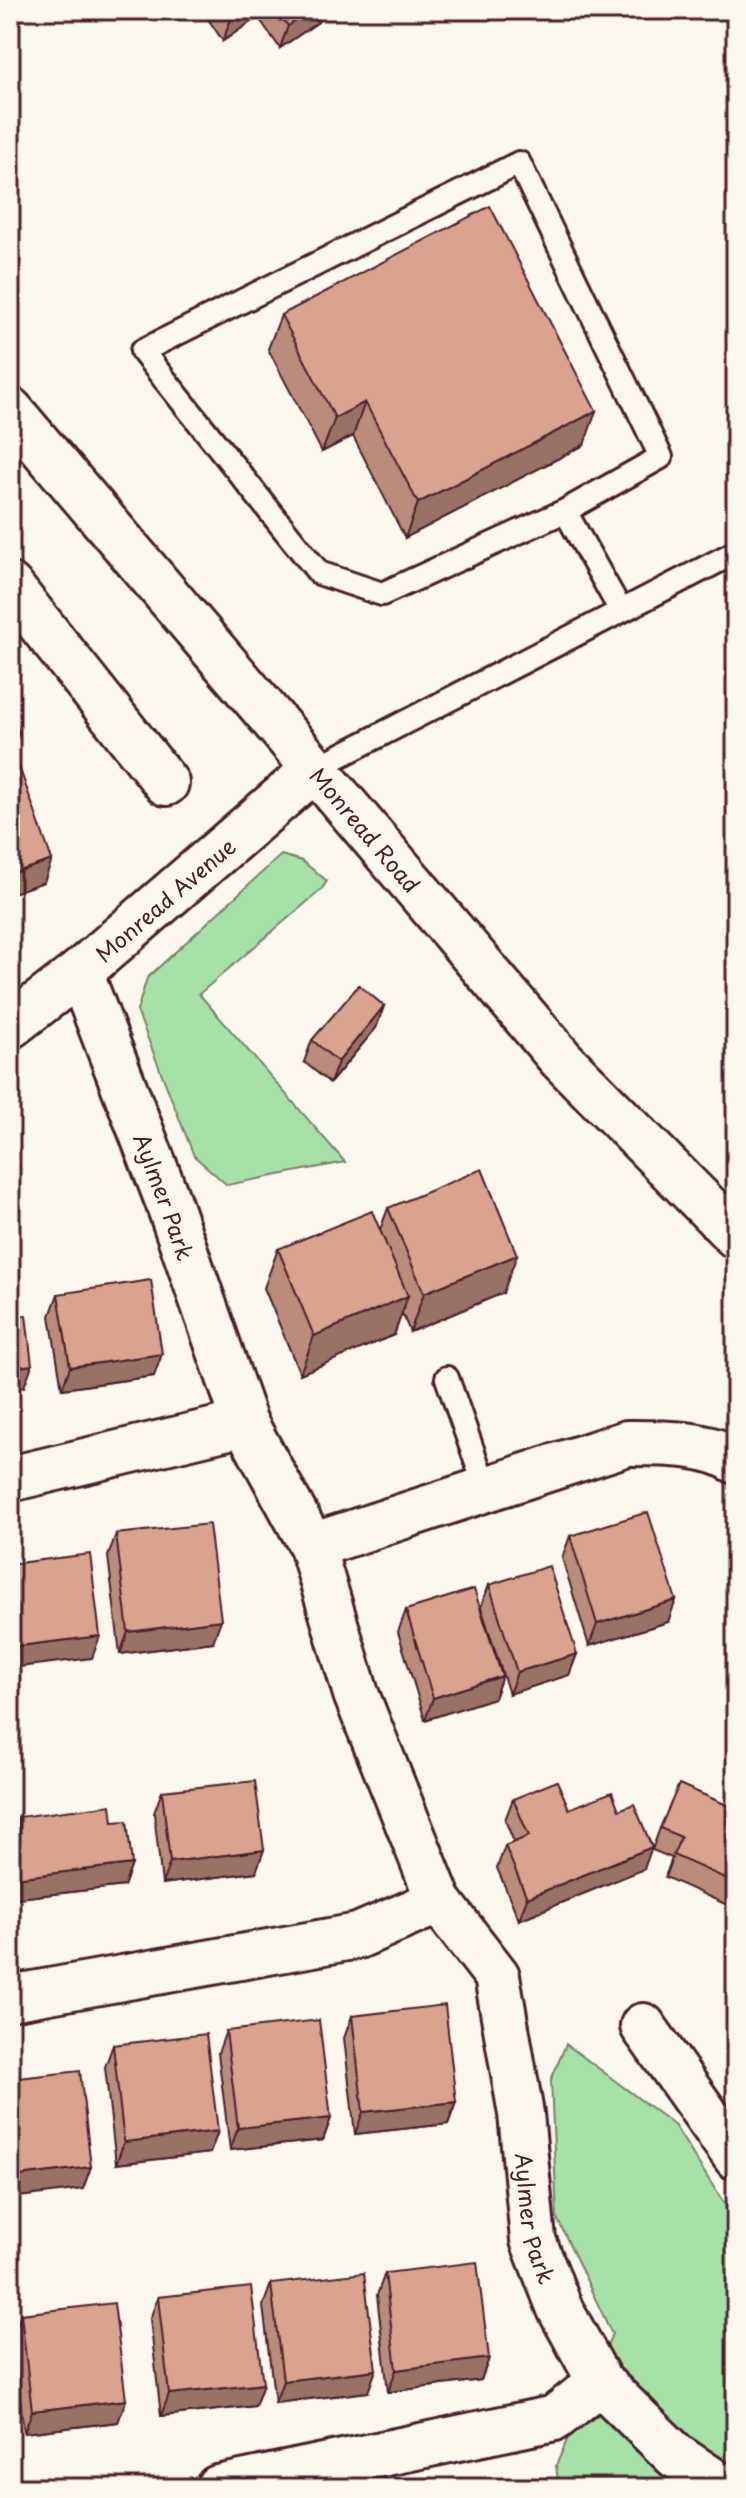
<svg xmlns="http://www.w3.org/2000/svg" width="746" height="2498" viewBox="0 0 746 2498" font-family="'Playpen Sans',sans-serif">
	<rect width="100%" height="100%" fill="#fbf7ec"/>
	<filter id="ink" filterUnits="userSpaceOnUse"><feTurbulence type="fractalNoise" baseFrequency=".0125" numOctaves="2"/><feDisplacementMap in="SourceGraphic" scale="16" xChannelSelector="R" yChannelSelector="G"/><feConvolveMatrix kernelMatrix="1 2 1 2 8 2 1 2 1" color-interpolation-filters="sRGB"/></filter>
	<g filter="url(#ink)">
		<path fill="#a6e2a8" stroke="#78806a" stroke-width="2" d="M281,855l21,6 25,20 -6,9 -122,104 146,168 -118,23 -33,-29 -57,-145 10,-33z
			M566,2044l108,81 62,97v266h-177l-3,-22 56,-132 -55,-116 -6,-138z"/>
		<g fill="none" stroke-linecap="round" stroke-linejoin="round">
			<g stroke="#4a1f2b" stroke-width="28">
				<path id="service" d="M565,511l96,-54 -142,-294 -377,188 177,222 63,21 183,-83 56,100
					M316,768l420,-216
					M447,1378l39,111"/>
			</g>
			<g stroke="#4a1f2b" stroke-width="50">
				<g id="minor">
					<path d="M10,586l156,197"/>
					<path id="s1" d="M80,972l87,227 78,224 67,123 44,148 83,207 58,75 24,138 12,126 27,69 40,73 76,74 48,32"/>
					<path id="s2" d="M10,1026l70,-54 236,-204"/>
					<path d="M10,1479l235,-56"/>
					<path d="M312,1546l315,-103c33,0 80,-1 109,18"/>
					<path d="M10,1998l348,-62 81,-35"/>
					<path d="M643,2026l93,131"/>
					<path d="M218,2488l337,-70 45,-36"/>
				</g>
			</g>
			<g stroke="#4a1f2b" stroke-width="50">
				<g id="tertiary">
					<path id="s3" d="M10,410l551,649 175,177"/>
				</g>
			</g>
			<use href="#service" stroke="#fbf7ec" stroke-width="22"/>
			<use href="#minor" stroke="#fbf7ec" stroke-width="44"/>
			<use href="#tertiary" stroke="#fbf7ec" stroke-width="44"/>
		</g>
		<path fill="#bb8c7c" stroke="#4a1f2b" stroke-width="2" d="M202,10h120l-4,12 -38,26 -22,-31 -35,24z
			M281,315l303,130 -179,93 -52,-102 -31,16 -54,-103z
			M384,1006l-8,22 -46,55 -26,-21 8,-22z
			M388,1208l115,85 -93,39 -8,-19 -8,22 -94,39 -36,-86 14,-39 102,-19z
			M58,1294l96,82 -92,13 -12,-73z
			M116,1534l97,108 -93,12 -12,-98z
			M570,1536l98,86 -79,24 -27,-88z
			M489,1585l88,69 -8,21 -60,19 -28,-87z
			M406,1610l96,66 -8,22 -69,22 -27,-88z
			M162,1791l94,81 -94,12 -8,-71z
			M513,1799l56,10 75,60 -125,51 -22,-52 8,-22 9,-4 -9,-22z
			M736,1809v100l-71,-32 7,-19 -20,-8 8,-22z
			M18,1817l95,5 19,42 -8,22 -114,13v-66h3z
			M352,2016l104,86 -8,22 -93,10 -11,-96z
			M226,2031l105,87 -8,22 -93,10 -12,-97z
			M113,2045l105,86 -8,22 -94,11 -11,-97z
			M385,2273l104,85 -8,22 -93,12 -11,-97z
			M271,2284l97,108 -93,11 -12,-97z
			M158,2297l105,87 -8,22 -94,10 -11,-97z
			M21,2314l105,86 -8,22 -94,11 -11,-97z"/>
		<path fill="#987265" stroke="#4a1f2b" stroke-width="2" d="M244,10h16l-2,7 -35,24 8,-22z
			M311,10h11l-4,12 -38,26 8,-22z
			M365,402l-12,34 -31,16 13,-34z
			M596,411l-12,34 -179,93 13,-35z
			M19,733l-8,22h-1v-19z
			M52,860l-8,22 -34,12v-20z
			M384,1006l-8,22 -46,55 8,-21z
			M517,1255l-14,38 -93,39 14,-39z
			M408,1296l-14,39 -94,39 14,-38z
			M162,1354l-8,22 -92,13 8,-22z
			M32,1365l-8,22 -14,2v-21z
			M676,1600l-8,22 -79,24 8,-22z
			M221,1620l-8,22 -93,12 8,-22z
			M100,1636l-8,22 -82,10v-21z
			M577,1654l-8,21 -60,19 8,-22z
			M502,1676l-8,22 -69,22 8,-22z
			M652,1847l-8,22 -125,51 8,-22z
			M264,1850l-8,22 -94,12 8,-22z
			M132,1864l-8,22 -114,13v-11l4,-10z
			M456,2102l-8,22 -93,10 8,-22z
			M331,2118l-8,22 -93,10 8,-22z
			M218,2131l-8,22 -94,11 8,-22z
			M91,2167l-8,22 -73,9v-21z
			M489,2358l-8,22 -93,12 8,-22z
			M376,2370l-8,22 -93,11 8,-22z
			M263,2384l-8,22 -94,10 8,-22z
			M126,2400l-8,22 -94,11 8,-22z"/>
		<path fill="#d9a390" stroke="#4a1f2b" stroke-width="2" d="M225,10h19l-13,9z
			M276,10h35l-23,16z
			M490,206l106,205 -178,92 -53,-101 -30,16 -54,-103z
			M10,707l9,26 -9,3z
			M16,758l36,102 -42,14v-114z
			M359,985l25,21 -46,56 -26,-22z
			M482,1169l35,86 -93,38 -36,-85z
			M372,1211l36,85 -94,40 -36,-87z
			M151,1280l11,74 -92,13 -12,-73z
			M26,1315l6,50 -22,3v-51z
			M648,1512l28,88 -79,24 -27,-88z
			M209,1524l12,96 -93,12 -12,-98z
			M90,1554l10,82 -90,11v-83z
			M549,1566l28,88 -60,18 -28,-87z
			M474,1589l28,87 -69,22 -27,-88z
			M255,1781l9,69 -94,12 -8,-71z
			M557,1781l12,28 43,-17 7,18 15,-6 18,43 -125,51 -22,-52 24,-10 -16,-37z
			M679,1784l57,25v74l-63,-28 8,-18 -21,-9z
			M111,1805l2,17 14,-1 5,43 -118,14 -4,-31v-14l10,-1 -2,-15z
			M445,2005l11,97 -93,10 -11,-96z
			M319,2020l12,98 -93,10 -12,-97z
			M206,2034l12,97 -94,11 -11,-97z
			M80,2071l11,96 -81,10v-98z
			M477,2262l12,96 -93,12 -11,-97z
			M364,2273l12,97 -93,11 -12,-97z
			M251,2287l12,97 -94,10 -11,-97z
			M114,2303l12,97 -94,11 -11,-97z"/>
	</g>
	<g text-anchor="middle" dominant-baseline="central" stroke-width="7" stroke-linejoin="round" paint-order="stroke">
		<g font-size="22" fill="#4a1f2b" stroke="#fbf7ec">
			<text stroke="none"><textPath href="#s3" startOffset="550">Monread Road</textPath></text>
			<text stroke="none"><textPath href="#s2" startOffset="200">Monread Avenue</textPath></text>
			<text stroke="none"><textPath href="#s1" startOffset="240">Aylmer Park</textPath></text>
			<text stroke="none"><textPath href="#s1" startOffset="1338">Aylmer Park</textPath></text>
		</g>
	</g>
	<rect width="746" height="2498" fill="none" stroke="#fbf7ec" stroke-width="40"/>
	<rect x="20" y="20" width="706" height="2458" fill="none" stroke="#4a1f2b" stroke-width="3" filter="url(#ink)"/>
</svg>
